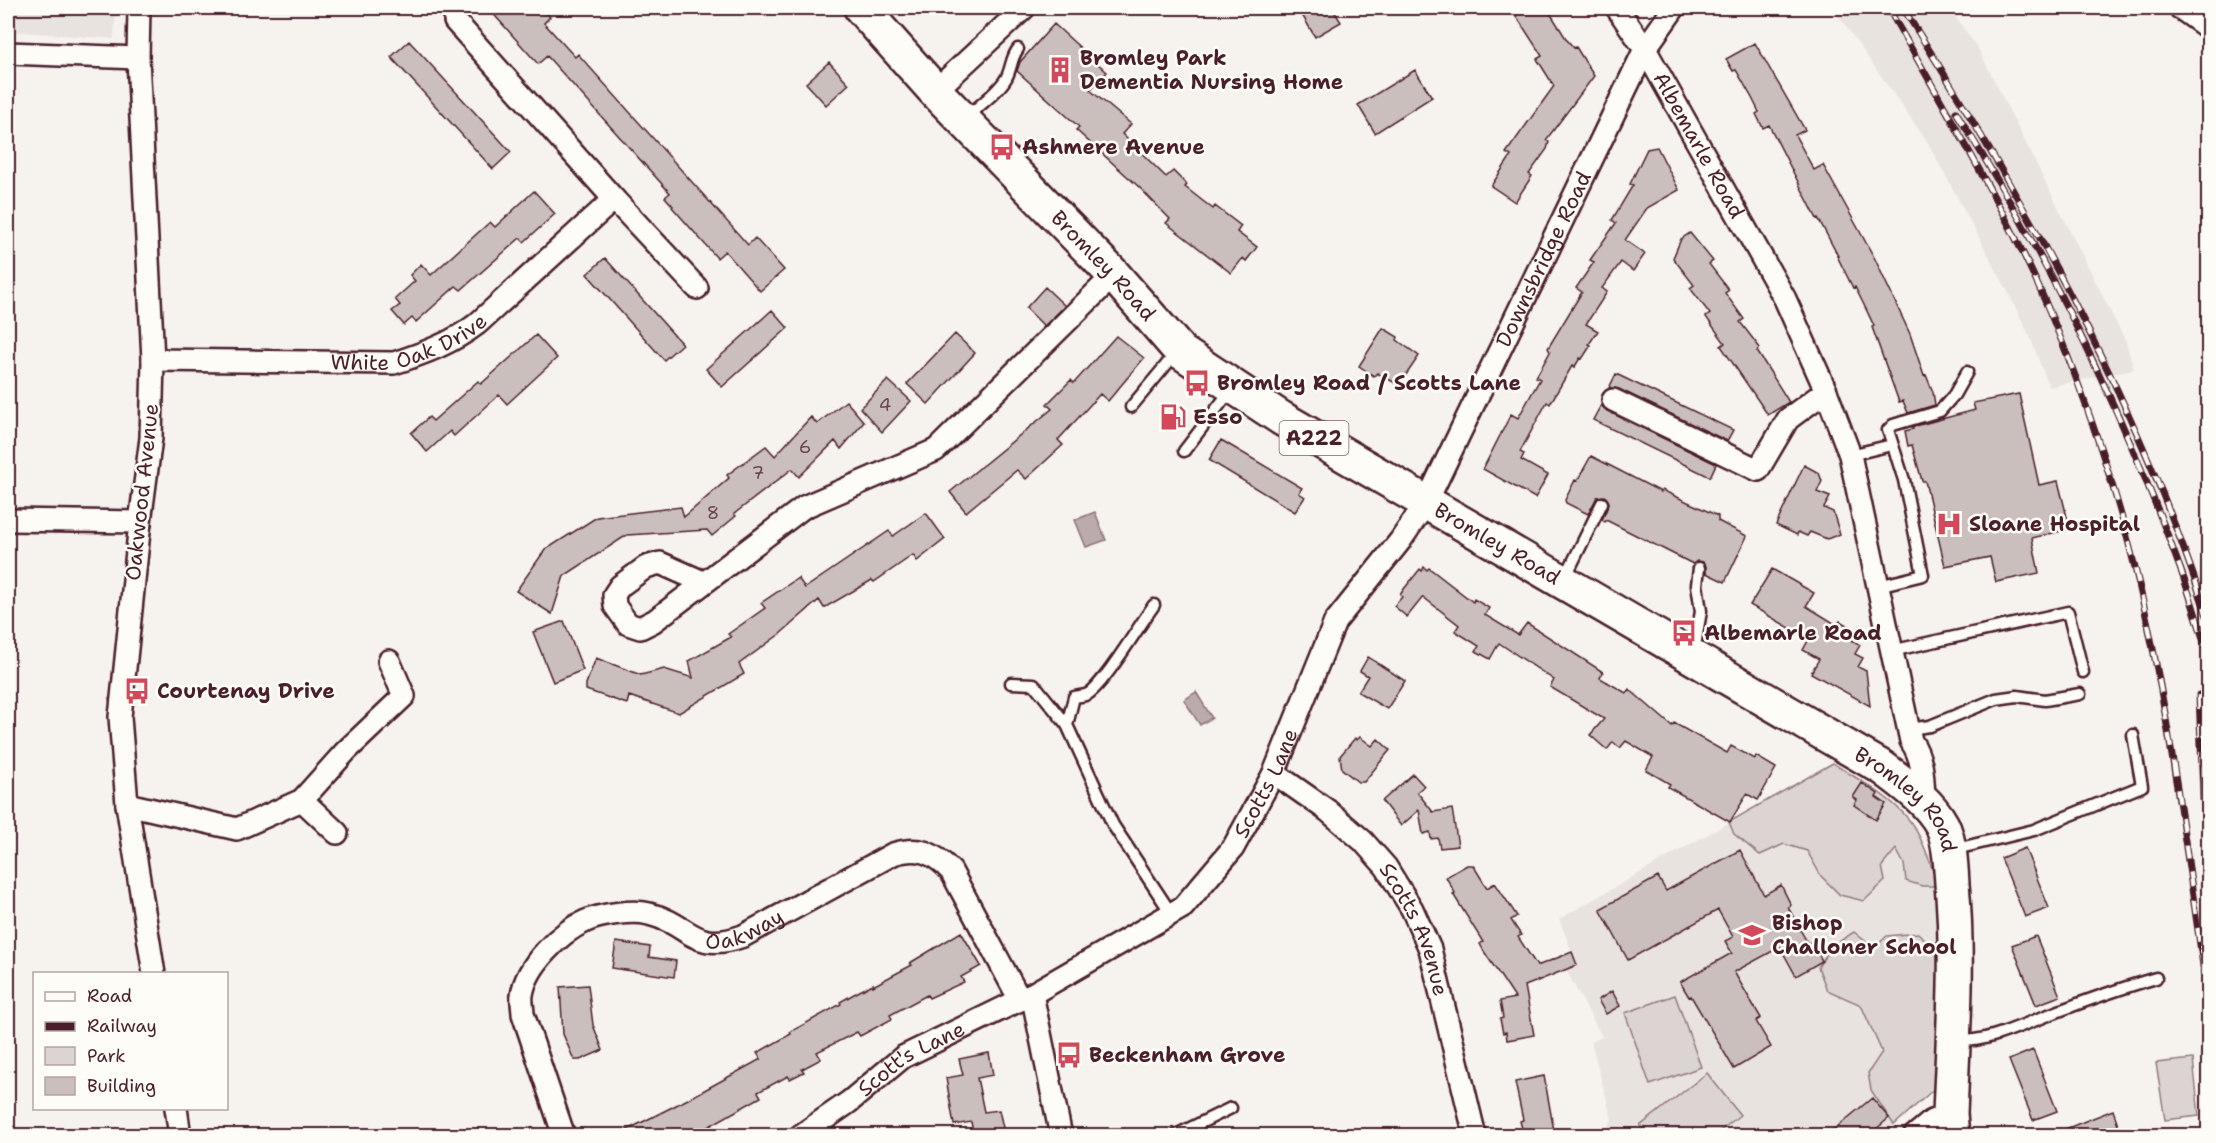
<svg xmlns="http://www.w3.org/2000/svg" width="2216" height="1143" viewBox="0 0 2216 1143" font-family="'Shantell Sans',sans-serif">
	<rect width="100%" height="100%" fill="#f6f3ef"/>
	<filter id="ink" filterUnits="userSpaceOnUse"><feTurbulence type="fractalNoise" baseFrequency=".0167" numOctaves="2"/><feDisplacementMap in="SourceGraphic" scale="12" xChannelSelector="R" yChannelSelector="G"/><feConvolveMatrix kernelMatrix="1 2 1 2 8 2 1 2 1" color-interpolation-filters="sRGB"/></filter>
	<g filter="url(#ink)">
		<path fill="#e9e3e0" d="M8,8h108l-2,31 -106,-8z
			M1833,8h116l30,42 147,292 8,27 -85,18 -19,-50 -23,-47 -79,-147z
			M1833,763l71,50 15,24 13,30 5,19 3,30 -2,128 -4,45 -52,46h-273v-10l3,-6 -21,-77 11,-5 -36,-67 11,-5 -18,-46z"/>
		<path fill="#dcd4d2" stroke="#937a7e" stroke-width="1.5" d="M1833,763c24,16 53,31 72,52 17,19 26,47 32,71h-15l-16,-5 -2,-17 -8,-15 -14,17 3,15 -21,20 -24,-6 -19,-19 -14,-25 -23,-7 -24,11 -26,-21 -5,-12z
			M1854,932l20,16 13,-12 31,-3 21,20 -1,91 -4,45 -40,36 -23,-35 -3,-17 14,-21 -21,-47 -34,-15 -9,-23 14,-21z
			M1675,995l26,72 -51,18 -25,-72z
			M2193,1059l6,57 -34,4 -9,-57z
			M1707,1073l33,42 -25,20h-68l-7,-9z"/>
		<path fill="#bbabac" stroke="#8e7378" stroke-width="1.5" d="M1095,512l11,28 -20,7 -11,-27z
			M1196,692l16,26 -12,7 -16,-25z"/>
		<path fill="#cbbfbe" stroke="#4a1f2b" stroke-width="1.5" d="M488,8h54l8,9 -6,6 31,34 3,-3 170,191 7,-7 29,32 -24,21 -35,-40 -8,7 -45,-51 1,-1 -8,-9 5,-4 -123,-137 -9,8z
			M1298,8h34l9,14 -26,15z
			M1511,8h36l20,32 7,8 2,-1 18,29 -48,64 3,2 -2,7 -18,25 3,2 -17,26 -24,-16 20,-30 -5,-3 48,-67 -17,-27 5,-3z
			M1054,24l53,48 -17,18 41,34 -9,10 44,43 7,-6 14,14 -2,2 28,22 2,-3 26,20 -4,6 20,15 -11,14 -3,-3 -12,15 -65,-50 4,-4 -31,-32 -63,-57 3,-3 -62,-56 3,-9z
			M409,41l102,111 -18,17 -102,-112z
			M1755,43l50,87 -10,5 19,35 9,-5 52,94 35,75 14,42 2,-1 7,17 2,13 -27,8 -5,-12 -4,1 -27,-75 2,-1 -9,-19 -10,-20 -2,1 -16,-32h1l-20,-38 -1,1 -48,-94 -6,3 -7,-14 3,-2 -7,-14 -16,-28 -3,1 -7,-12z
			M829,62l20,22 -23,21 -20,-22z
			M1415,70l17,27 -57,36 -17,-28z
			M1657,147l22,43 -32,18 -22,32 20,14 -12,17 -12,-9 -19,26 5,4 -21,32 12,7 -9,13 2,1 -9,14 -2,-1 -6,10 -2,-2 -22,38 -3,-2 -27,50 4,2 -3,6 27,15 -13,23 -52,-29 28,-55 7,4 22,-39 -4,-2 14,-25 -2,-4 34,-56 -6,-4 18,-26 -4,-2 26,-37 -4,-3 21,-35 -3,-1 17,-35z
			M534,191l21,23 -31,28 -4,-4 -59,52 -5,-4 -40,36 -4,-4 -8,7 -12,-14 8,-6 -5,-6 20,-18 -5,-6 11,-11 10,11 59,-53 5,5z
			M1690,233l23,28 -4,3 20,26 -4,3 19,26 -4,3 20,26 -3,3 32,51 -21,13 -47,-69 4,-3 -19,-26 4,-3 -20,-26 4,-3 -21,-27 8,-19z
			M605,258l77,86 -18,16 -77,-86z
			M1045,287l20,19 -21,20 -18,-18z
			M772,310l16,18 -66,59 -16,-18z
			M1383,328l15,9 -1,3 22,16 -20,29 -22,-12 -3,3 -15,-10z
			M955,334l20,19 -47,51 -21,-20z
			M536,335l21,23 -50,46 -8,-9 -45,41 -4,-5 -23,21 -16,-19 18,-16 4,4 45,-40 3,3z
			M1116,336l28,22 -36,43 -8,-7 -42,46 5,5 -37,34 -9,-9 -51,42 -16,-20 102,-83 -5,-5 24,-24 3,3z
			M1616,374l117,56 -6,11 -108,-52 -10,-1z
			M888,380l23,21 -29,31 -22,-24z
			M2019,394l20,91 19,-4 12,48 -38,9 7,35 -43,9 -6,-25 -45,9 -20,-85h-3l-10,-36 -4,1 -3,-15 8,-2 -1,-2 63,-17 -2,-7z
			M846,401l18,21 -23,27 -6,-8 -36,36 -7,-8 -58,45 2,2 -24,20 -5,-6 -80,5 -63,41 -12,38 -36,-23 29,-41 52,-33 84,-10 3,10 45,-39 -2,-3 39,-29 9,10 36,-39 6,7z
			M1601,405l6,6 109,53 -6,13 -117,-57z
			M1221,440l81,48 -3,5 6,4 -10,15 -86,-52z
			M1591,456l70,36 1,-2 56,26v5l29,15 -22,46 -19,-9v-7l-3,-4 -6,-1 -4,3 -87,-44 -1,2 -3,-2 7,-17 -4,-7 -8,1 -9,17 -22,-11 -1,-3 10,-20 2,1z
			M1804,465l15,8 3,8 -5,11 13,5 -6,11 9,4 7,22 -13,5 -17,-7 -3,4 -9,-4 -1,3 -21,-10z
			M926,513l19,26 -28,22 -4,-6 -39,27 -2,-2 -48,28 -5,-8 -39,34 -41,30 5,10 -65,39 -50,-17 -2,8 -41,-14v-6l10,-26 45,17 23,-6 29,9 -4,-17 42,-24 -3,-3 37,-26 -4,-5 37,-25 7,10 84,-57 4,5z
			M1424,567l3,3 2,-2 44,34 1,-3 15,9 -4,7 33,20 9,-12 76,49 -3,6 26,15 3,-4 43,37 2,-3 53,30 4,-7 24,13 1,-3 20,12 -18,32 -11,-6 -17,28 -62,-35 2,-3 -24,-14 7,-13 -27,-16 -6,7 -7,-6 -6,8 -17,-15 14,-16 -54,-32 4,-7 -55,-37 -9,16 -14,-8 3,-5 -24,-15 4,-6 -36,-28 -16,20 -13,-11 8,-9 -2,-2 4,-6 16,-20 2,2z
			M1772,569l42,24 -8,13 31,19 3,-4 17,10 -5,9 8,5 -5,9 8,4 -5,9 8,4 4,35 -59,-33 8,-14 -16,-9 6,-11 -59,-34z
			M564,621l19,49 -30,12 -20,-50z
			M1368,657l37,24 -18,28 -29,-17 10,-16 -8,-5z
			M1360,737l12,9 6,-7 12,11 -26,32h-6l-16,-13 -2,-13 15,-18 2,2z
			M1413,774l11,12 -7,6 16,20 19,-3 6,37 -18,2 -2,-10 -7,1 -1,-7 -7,2 -4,-24 -18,16 -19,-25z
			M1862,783l16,11 -2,3 10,7 -10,16 -22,-15 3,-5 -4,-3z
			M2025,848l24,60 -24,9 -24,-59z
			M1740,850l24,45 17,-10 10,20 -3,2 20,37 4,-3 10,20 -26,15 -16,-29 -46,25 27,46 -5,3 15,26 -37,22 -43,-73 -2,1 -9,-15 52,-29 -7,-12 8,-4 -15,-27 -90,50 -28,-51 58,-32 8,14z
			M1467,865h6l14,23 8,-5 22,33 -6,4 10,15 -3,2 19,29 35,-14 5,13 -52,21 9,49 -27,5 -1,-8 -3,1 -3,-14 3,-1 -3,-17 15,-3 -30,-45 -5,-9 3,-2 -30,-48 2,-1 -9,-16z
			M961,932l20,34 -20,11 3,5 -35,16 -2,-3 -37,20 2,4 -32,17 -3,-4 -40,20 4,7 -19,10 2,3 -14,7 -2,-3 -30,16 3,5 -69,39h-77l75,-38 71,-39 -4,-6 34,-19 -1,-2 51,-28 -1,-2 14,-8 19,-10v2l39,-21 -2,-2z
			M2036,936l24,60 -24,9 -24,-60z
			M616,942l34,5 -1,10 27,4 -2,16 -62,-9z
			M588,985l5,40 10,25 -23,10h-6l-11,-26 -3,-47z
			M1612,991l8,15 -14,8 -8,-14z
			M2033,1050l24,61 -24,9 -24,-60z
			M989,1053l4,22 -16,3 7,34 15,-2 5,22 -30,4 -3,-14 -17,3 -8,-47 17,-3 -4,-16z
			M1544,1076l11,60h-31l-4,-15 3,-1 -8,-38z
			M1872,1098l17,20 -21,18h-42z
			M2113,1110l9,26h-72v-1z"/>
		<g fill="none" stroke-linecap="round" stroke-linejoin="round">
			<g stroke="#4a1f2b" stroke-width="15">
				<path id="service" d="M966,118c12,-12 30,-24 39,-38 7,-10 5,-21 13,-31
					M1131,407l46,-55
					M1184,451l47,-61
					M1850,455l42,-10
					M1564,580l38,-77
					M1878,586l45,-11 -19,-95 -16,-50 5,-5 47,-14 14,-16 13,-23
					M1891,651l177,-39 15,60
					M1694,652l7,-41 -4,-26 2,-17
					M1011,683l23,1 33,41 46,100 58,88
					M1067,725l7,-28c5,-1 10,-1 14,-3 17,-11 52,-70 66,-89
					M1909,729l21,-3 66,-27 21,-3 28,4 35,-6
					M1952,850l82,-20 108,-44 -9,-51
					M1957,1041c31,1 60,-14 89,-25 36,-14 72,-27 110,-38
					M1174,1136l57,-28"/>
			</g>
			<g stroke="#4a1f2b" stroke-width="26">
				<g id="minor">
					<path d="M139,8l-1,50 15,302 -2,78 -11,84 -20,195 7,87 27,170"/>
					<path id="s1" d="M1617,8l28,41 140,250 41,92 24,64 61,286c13,19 12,39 13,61"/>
					<path d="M2180,8l28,20"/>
					<path d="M8,53l130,5"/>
					<path d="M935,91l89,-83"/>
					<path d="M614,199l83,89"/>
					<path id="s2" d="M153,360l241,3c31,-10 58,-20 83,-39l137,-125 -159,-178"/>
					<path d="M1613,400l145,70 30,-51 38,-28"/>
					<path d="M8,520l132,2"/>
					<path d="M703,582l-43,-19 -14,4 -26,19 -6,9 1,11 13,18 12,4 14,-7 150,-114 132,-57 178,-175"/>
					<path id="s3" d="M1274,773l53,37 36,31 23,26 26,42 18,40 45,187"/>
					<path d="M302,800l35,33"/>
					<path d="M127,804l110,25 65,-29 44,-49 58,-55 -15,-35"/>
					<path d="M1032,994l29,142"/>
					<path d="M176,1108l4,28"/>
					<path id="s4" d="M564,1136l-41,-122c0,-6 -2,-13 -1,-19 4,-29 38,-63 64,-74 15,-7 48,-11 63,-7 42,10 43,40 94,22l150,-82c26,-8 40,-2 58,17l69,129"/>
					<path id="s5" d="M800,1136l49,-34 54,-45 129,-63 151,-87 50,-59 41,-75 61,-151 65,-81 26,-38 219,-454 29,-41"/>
					<path d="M1914,1136l18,-15 18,-7"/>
				</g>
			</g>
			<g stroke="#4a1f2b" stroke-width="38">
				<g id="primary">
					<path id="s6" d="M861,8l74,83 179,184 67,77 100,66 602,350c21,16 46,33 59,57 8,16 9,41 10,59 7,76 1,153 -2,230l2,22"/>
				</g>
			</g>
			<use href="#service" stroke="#fdfcf7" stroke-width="10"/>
			<use href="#minor" stroke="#fdfcf7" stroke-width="21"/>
			<use href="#primary" stroke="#fdfcf7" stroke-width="33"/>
			<g stroke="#4a1f2b" stroke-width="7">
				<path id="rail" d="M1888,8c36,63 72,125 106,189 46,83 83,177 112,268 56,173 75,355 102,534
					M1903,8c122,193 235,393 305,611
					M1956,112c90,143 166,298 224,456 11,29 19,58 28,87
					M2206,528l2,-15
					M2199,695l5,124 4,41"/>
			</g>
			<use href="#rail" stroke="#fdfcf7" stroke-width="4.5" stroke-dasharray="14" stroke-linecap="butt"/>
		</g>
	</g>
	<defs>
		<g id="building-bare" transform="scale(2.07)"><path d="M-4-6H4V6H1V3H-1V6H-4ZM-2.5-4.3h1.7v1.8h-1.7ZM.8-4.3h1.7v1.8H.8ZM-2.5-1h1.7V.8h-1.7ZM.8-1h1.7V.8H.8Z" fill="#d1495b" stroke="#fdfcf7" stroke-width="2.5" paint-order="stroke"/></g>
		<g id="bus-bare" transform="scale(2.07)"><path d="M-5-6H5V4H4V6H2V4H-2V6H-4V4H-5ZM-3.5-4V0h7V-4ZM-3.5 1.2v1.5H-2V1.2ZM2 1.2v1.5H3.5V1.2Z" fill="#d1495b" stroke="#fdfcf7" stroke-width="2.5" paint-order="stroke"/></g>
		<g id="fuel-bare" transform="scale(2.07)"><path d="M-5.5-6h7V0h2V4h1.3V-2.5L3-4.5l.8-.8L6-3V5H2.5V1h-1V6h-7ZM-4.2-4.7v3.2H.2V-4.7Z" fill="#d1495b" stroke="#fdfcf7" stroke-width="2.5" paint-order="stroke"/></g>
		<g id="hospital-bare" transform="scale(2.07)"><path d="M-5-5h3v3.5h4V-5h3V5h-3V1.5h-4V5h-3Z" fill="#d1495b" stroke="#fdfcf7" stroke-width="2.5" paint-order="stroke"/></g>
		<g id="school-bare" transform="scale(2.07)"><path d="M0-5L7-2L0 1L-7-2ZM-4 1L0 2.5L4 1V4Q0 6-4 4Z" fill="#d1495b" stroke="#fdfcf7" stroke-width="2.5" paint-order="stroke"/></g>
	</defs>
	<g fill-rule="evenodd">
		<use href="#building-bare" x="1060" y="70"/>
		<use href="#bus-bare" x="1002" y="147"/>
		<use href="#bus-bare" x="1197" y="383"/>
		<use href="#fuel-bare" x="1173" y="417"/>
		<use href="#hospital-bare" x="1949" y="524"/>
		<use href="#bus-bare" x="1684" y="633"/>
		<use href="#bus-bare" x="137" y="691"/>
		<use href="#school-bare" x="1752" y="935"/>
		<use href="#bus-bare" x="1069" y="1055"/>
	</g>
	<g text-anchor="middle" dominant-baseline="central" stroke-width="5" stroke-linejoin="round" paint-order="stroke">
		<g font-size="18" fill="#6a4750">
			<text x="885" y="405">4</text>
			<text x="805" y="447">6</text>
			<text x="758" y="473">7</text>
			<text x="713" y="513">8</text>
		</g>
		<rect fill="#fdfcf7" stroke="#806168" stroke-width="1.5" x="1279.5" y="421" width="69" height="34" rx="4.5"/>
		<g font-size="20" font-weight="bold" fill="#4a1f2b">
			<text x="1314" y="438">A222</text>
		</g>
		<g font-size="21" font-weight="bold" fill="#4a1f2b" stroke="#fdfcf7" text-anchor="start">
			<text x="1080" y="58">Bromley Park<tspan x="1080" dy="24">Dementia Nursing Home</tspan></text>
			<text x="1022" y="147">Ashmere Avenue</text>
			<text x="1217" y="383">Bromley Road / Scotts Lane</text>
			<text x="1193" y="417">Esso</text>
			<text x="1969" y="524">Sloane Hospital</text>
			<text x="1704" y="633">Albemarle Road</text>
			<text x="157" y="691">Courtenay Drive</text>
			<text x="1772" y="923">Bishop<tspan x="1772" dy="24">Challoner School</tspan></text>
			<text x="1089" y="1055">Beckenham Grove</text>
		</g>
		<g font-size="21" fill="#4a1f2b" stroke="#fdfcf7">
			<text stroke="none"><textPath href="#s1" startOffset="160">Albemarle Road</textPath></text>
			<text stroke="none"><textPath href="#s5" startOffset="1194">Downsbridge Road</textPath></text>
			<text stroke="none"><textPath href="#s6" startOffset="354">Bromley Road</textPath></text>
			<text stroke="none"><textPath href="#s2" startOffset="260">White Oak Drive</textPath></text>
			<text transform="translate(142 492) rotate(-84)">Oakwood Avenue</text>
			<text stroke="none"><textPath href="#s6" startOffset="840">Bromley Road</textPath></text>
			<text stroke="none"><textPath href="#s5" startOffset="598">Scotts Lane</textPath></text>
			<text stroke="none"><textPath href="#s6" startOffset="1326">Bromley Road</textPath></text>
			<text stroke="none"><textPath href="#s4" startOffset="417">Oakway</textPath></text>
			<text stroke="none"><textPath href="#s3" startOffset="216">Scotts Avenue</textPath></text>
			<text stroke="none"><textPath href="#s5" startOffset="136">Scott's Lane</textPath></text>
		</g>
	</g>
	<rect width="2216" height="1143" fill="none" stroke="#fdfcf7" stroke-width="30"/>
	<rect x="15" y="15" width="2186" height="1113" fill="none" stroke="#4a1f2b" stroke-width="2" filter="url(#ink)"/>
	<rect x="33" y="972" width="195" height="138" fill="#fdfcf7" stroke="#b5a4a5" stroke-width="1.5"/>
	<rect x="45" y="992" width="30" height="9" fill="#fdfcf7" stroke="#b5a4a5" stroke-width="1.5"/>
	<text x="87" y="1002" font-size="18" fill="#4a1f2b">Road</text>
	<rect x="45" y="1022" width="30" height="9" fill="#4a1f2b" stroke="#b5a4a5" stroke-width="1.5"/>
	<text x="87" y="1032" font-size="18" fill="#4a1f2b">Railway</text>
	<rect x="45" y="1047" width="30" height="18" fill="#dcd4d2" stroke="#b5a4a5" stroke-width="1.5"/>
	<text x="87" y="1062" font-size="18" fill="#4a1f2b">Park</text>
	<rect x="45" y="1077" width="30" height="18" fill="#cbbfbe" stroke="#b5a4a5" stroke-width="1.5"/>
	<text x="87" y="1092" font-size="18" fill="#4a1f2b">Building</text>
</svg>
